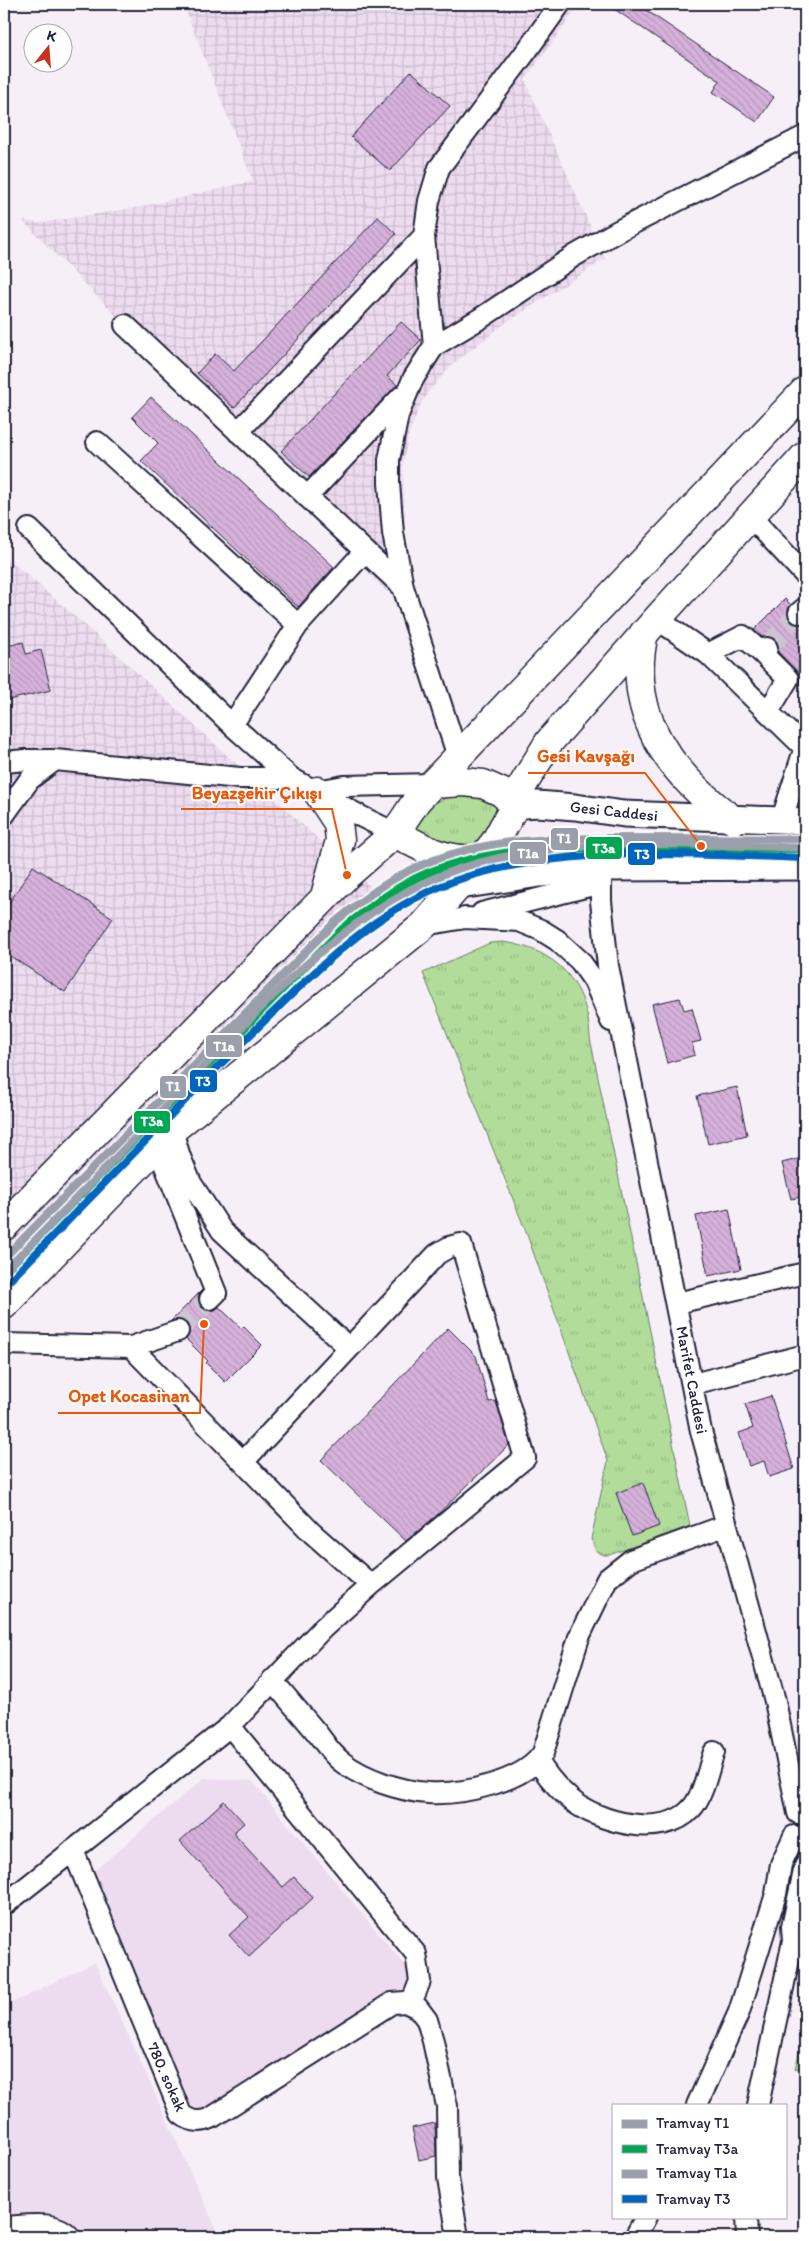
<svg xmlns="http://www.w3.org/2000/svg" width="809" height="2241" viewBox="0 0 809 2241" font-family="Itim,sans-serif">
	<defs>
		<pattern id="industrial-grid" width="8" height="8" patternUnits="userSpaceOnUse" patternTransform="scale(1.25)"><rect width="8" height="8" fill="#eddcef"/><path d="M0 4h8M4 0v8" fill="none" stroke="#cbbcce"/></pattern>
		<pattern id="grass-tufts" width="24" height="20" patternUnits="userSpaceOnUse" patternTransform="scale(1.25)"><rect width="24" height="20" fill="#b1dc9a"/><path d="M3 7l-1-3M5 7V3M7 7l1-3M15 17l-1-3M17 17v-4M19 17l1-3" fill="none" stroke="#98bc86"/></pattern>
		<pattern id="building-back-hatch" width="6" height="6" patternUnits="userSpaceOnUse" patternTransform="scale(1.25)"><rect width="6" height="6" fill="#d6b1da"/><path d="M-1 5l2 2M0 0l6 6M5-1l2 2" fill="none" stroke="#b798bc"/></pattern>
	</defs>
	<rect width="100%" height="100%" fill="#f7eff8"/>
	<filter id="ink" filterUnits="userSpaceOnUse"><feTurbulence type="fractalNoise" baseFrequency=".02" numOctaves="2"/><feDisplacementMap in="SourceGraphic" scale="10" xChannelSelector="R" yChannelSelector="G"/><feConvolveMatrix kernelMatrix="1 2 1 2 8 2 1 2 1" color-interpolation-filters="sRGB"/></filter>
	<g filter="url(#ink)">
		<path fill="#eddcef" d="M204,1778l48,3 160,193 -3,14 -202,131 -14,-1 -104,-243z
			M95,1962l125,275h-216v-230z"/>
		<path fill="url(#industrial-grid)" d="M183,4h397l-55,76 80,179 -101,65 -52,41 -22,25 -9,14 -12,29 -6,30 3,118 -19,11 -365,-372 16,3 53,-8 53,-9 109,-25z
			M4,555l81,70 302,277 -86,73 -41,38 -256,263z"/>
		<path fill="url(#grass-tufts)" stroke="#6a7f6a" d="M462,794c15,3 39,3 37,23l-31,39 -53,-27c2,-21 29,-32 47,-35z
			M503,942c54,7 85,42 87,96l100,488 -81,29h-5l-8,-4 -5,-12 17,-78 -82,-229 -103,-259 67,-30z
			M805,2027v40l-10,2z"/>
		<path fill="url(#building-back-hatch)" stroke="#22223b" d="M607,4h30l137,93 -17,25 -44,-30 7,-11z
			M411,71l39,35 -60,65 -39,-34z
			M378,217l18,17 -162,174 -37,-35 18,-19 19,17z
			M401,322l20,18 -34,36 10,9 -88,92 -28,-26z
			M151,397l183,170 -36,40 -157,-146 17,-18 -26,-26z
			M785,599l6,6 -4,10 3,6 5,3 10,-1v57l-27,-28 1,-7 -4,-6 -5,-3 -8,1 -8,-7z
			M23,642l3,12 15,-4 10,40 -47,11v-54z
			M33,866l80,52 -48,74 -61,-40v-41z
			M680,998l4,12 8,-2 9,33 -9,2 3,12 -28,8 -15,-59z
			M737,1087l10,48 -39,9 -11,-48z
			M805,1157v39l-14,3 -9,-36z
			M729,1209l12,60 -33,7 -12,-60z
			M202,1290l-4,6 1,7 3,5 11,3 6,-4 22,21 2,-2 19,19 -37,37 -19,-19 2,-2 -22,-22 4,-6 -4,-11 -6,-3 -9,2z
			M448,1328l28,28 13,46 7,-1 13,44 -74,72 -29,24 -85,-81z
			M771,1396l23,73 -25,8 -5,-16 -15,5 -10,-33 14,-5 -8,-24z
			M643,1483l16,43 -27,10 -16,-43z
			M224,1801l20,22 -11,10 50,54 11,-10 19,21 -64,59 -20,-22 20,-18 -69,-76z
			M435,2123l1,33 -17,4 -7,-32z"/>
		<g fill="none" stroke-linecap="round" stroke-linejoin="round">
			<path stroke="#ccc6d2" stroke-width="20" stroke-dasharray="20 10" stroke-linecap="butt" d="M767,648l32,-35
				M178,1331l32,-32"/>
			<g stroke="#22223b" stroke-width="24">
				<path id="minor" d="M125,325l278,262
					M434,346l-10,-110 5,-35 10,-33 89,-119 32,-45
					M238,432l186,-196
					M97,442l201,183 67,-74
					M307,497l95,-101
					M750,516l55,59
					M29,529l203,196 59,53 71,39 33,16
					M799,613l6,-5
					M657,619l51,35 35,-18 19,17 5,-5
					M762,653l26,26 -20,33
					M708,654l97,94
					M232,725l66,-100
					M458,757l-55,-170 -10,-54 -4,-50v-23l9,-45 15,-36 21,-33 47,-28 93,-62 44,-25 187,-95
					M4,762l22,-2h29l185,18h51
					M317,791l27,-5 88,-2
					M4,815l26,-36 25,-19
					M781,822l24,-75
					M601,868v33l7,65 93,465 74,270 23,112
					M482,913l119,-30
					M424,925l41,-7 54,3 22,9 16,10 23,21 14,20 17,40
					M172,1130l8,27 11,26 31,48 127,117
					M157,1146l59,147 -6,6
					M677,1303l128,-30
					M4,1344l127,3 47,-16
					M693,1384l112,-29
					M243,1462l194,-208 12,-7 12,-3 64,214 -154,127
					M272,1680c15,18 30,35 45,53 8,10 14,21 25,29 22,17 58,29 86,31 34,2 96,-11 115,-40l36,-116 28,-58 24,-19 96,-35
					M230,1726l186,228 4,27 -9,23
					M538,1761c9,15 19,27 32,38 28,24 93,40 121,10 13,-14 17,-40 23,-57
					M73,1850l108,264c10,8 19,9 30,4l181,-115 13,-1 13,6 9,12 6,21 14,65 1,72 10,59
					M4,1905l226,-179 93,-98 48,-43 -59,-52 -181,-186
					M697,2105l42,-93 37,-118 5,-30 13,-28
					M758,2105l35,-164 -1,-14 13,-61
					M746,2217l1,20
					M4,2227c20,-1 52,-8 66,10
					M635,2237l11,-20"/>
			</g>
			<g stroke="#22223b" stroke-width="29">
				<path id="major" d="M512,806l25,-2 38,3 49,7 181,7
					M459,886l81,-12 61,-6 204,-1"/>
			</g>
			<g stroke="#22223b" stroke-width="31">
				<path id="highway" d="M644,633c-19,82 26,141 89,187
					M317,791l21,32 2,17 -15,56
					M510,802l11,-14 28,-46 108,-123 148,-163
					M395,833c33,18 46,27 85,27
					M4,1226l343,-351 48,-42 22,-33 388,-409
					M4,1305l168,-175 252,-205 54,-62 17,-21 16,-29 1,-7 -4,-8 -7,-6 -18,-8 -20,-2 -31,2"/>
			</g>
			<use href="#minor" stroke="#fff" stroke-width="20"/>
			<use href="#major" stroke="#fff" stroke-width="25"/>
			<use href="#highway" stroke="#fff" stroke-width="28"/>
			<g stroke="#fff" stroke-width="11">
				<path id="tram-1" d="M4,1258l331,-336c27,-22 56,-45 89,-58 67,-28 138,-26 210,-26 57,0 114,0 171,1"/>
			</g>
			<g stroke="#fff" stroke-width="11">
				<path id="tram-2" d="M11,1265l331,-336c26,-21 54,-43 85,-56 66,-27 137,-25 207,-25 57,0 114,0 171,1"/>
			</g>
			<g stroke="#fff" stroke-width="11">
				<path id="tram-3" d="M4,1272c62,-63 124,-127 185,-190 83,-85 171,-188 289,-219 106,-28 219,-18 327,-15"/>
			</g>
			<g stroke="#fff" stroke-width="11">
				<path id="tram-4" d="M11,1279c62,-63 123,-126 184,-189 31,-32 63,-63 95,-94 56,-55 113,-103 190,-123 105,-28 218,-18 325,-15"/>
			</g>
			<use href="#tram-1" stroke="#9b9fac" stroke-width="8"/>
			<use href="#tram-2" stroke="#00a651" stroke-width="8"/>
			<use href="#tram-3" stroke="#9b9fac" stroke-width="8"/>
			<use href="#tram-4" stroke="#0065bd" stroke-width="8"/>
		</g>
	</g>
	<g text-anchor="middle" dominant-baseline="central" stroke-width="4" stroke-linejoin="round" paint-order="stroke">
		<g font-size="16" fill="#22223b" stroke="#fff">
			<text transform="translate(614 811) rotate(6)">Gesi Caddesi</text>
			<text transform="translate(692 1380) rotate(79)">Marifet Caddesi</text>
			<text transform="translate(167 2077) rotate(66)">780. sokak</text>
		</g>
	</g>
	<path fill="none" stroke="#e8590c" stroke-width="2" d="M701 846L645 773H528M347 875L332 809H181M204 1324L200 1413H58"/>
	<g fill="#e8590c" stroke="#fff" stroke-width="2">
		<circle cx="701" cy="846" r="5"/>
		<circle cx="347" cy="875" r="5"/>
		<circle cx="204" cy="1324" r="5"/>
	</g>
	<g font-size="18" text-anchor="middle" font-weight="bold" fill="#e8590c" stroke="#fff" stroke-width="4" stroke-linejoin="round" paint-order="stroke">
		<text x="586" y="762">Gesi Kavşağı</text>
		<text x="257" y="799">Beyazşehir Çıkışı</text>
		<text x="129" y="1402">Opet Kocasinan</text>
	</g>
	<g stroke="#fff" stroke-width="2">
		<rect x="550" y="827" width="29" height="24" rx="5" fill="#9b9fac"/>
		<rect x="585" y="836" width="38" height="24" rx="5" fill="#00a651"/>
		<rect x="509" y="841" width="38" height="24" rx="5" fill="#9b9fac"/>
		<rect x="627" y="842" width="29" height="24" rx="5" fill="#0065bd"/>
		<rect x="205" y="1034" width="38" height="24" rx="5" fill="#9b9fac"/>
		<rect x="189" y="1069" width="29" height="24" rx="5" fill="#0065bd"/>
		<rect x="159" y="1075" width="28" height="24" rx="5" fill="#9b9fac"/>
		<rect x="133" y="1110" width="38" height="24" rx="5" fill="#00a651"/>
	</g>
	<g font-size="14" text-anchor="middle" font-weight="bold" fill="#fff">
		<text x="564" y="843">T1</text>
		<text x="604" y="853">T3a</text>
		<text x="528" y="858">T1a</text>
		<text x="642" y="859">T3</text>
		<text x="224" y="1051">T1a</text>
		<text x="203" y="1086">T3</text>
		<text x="173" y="1091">T1</text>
		<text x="152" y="1126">T3a</text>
	</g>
	<rect width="809" height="2241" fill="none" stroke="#fff" stroke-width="20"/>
	<rect x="10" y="10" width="789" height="2221" fill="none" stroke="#22223b" stroke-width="2" filter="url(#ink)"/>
	<rect x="612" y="2104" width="175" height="115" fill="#ffffff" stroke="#a7a7b1"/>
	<rect x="622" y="2120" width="25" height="8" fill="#9b9fac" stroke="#a7a7b1"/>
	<text x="656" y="2128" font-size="15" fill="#22223b">Tramvay T1</text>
	<rect x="622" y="2145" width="25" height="8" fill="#00a651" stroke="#a7a7b1"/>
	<text x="656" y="2154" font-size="15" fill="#22223b">Tramvay T3a</text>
	<rect x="622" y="2170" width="25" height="8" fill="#9b9fac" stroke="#a7a7b1"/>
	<text x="656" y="2178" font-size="15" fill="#22223b">Tramvay T1a</text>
	<rect x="622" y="2195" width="25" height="8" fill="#0065bd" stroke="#a7a7b1"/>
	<text x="656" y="2204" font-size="15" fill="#22223b">Tramvay T3</text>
	<g transform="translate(48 48) rotate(17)"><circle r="24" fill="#ffffff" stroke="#a7a7b1"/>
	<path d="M0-4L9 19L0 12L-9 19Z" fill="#c8321e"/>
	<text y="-8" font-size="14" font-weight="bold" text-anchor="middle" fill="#22223b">K</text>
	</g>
</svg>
